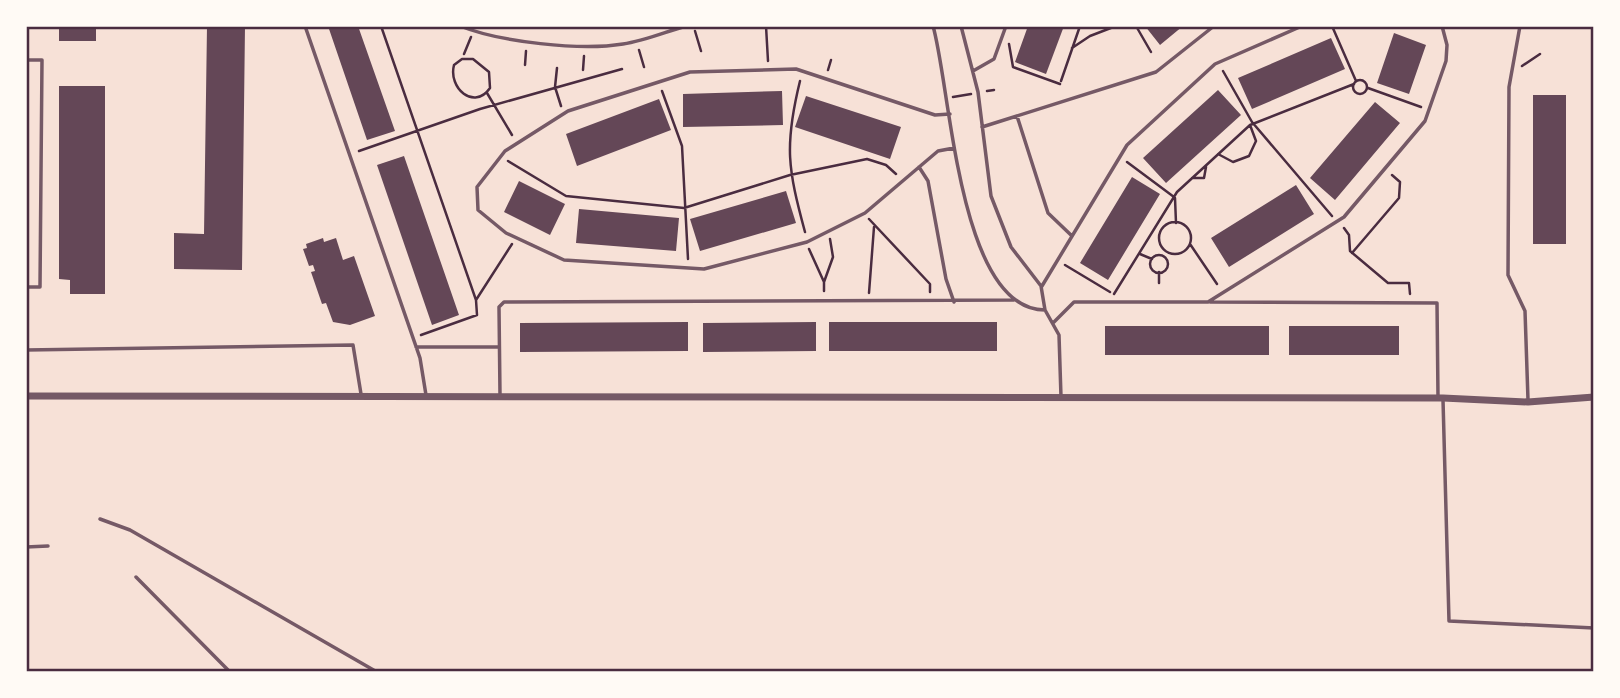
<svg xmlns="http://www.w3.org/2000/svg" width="1620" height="698" viewBox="0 0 1620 698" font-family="'Roboto Condensed',sans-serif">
	<rect width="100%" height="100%" fill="#f7e1d7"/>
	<path fill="#644757" d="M59,26h37v15h-37z
		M207,26h38l-3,244 -68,-1v-36l30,1z
		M328,26h30l37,105 -28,9z
		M1028,26h36l-18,48 -31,-12z
		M1145,26h38l-23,19z
		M1394,33l32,12 -17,49 -32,-11z
		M1331,38l14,31 -93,40 -14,-31z
		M59,86h46v208h-35v-14l-11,-1z
		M1218,90l23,25 -75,68 -23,-25z
		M782,91l1,34 -100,2v-33z
		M1533,95h33v149h-33z
		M806,96l95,31 -11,32 -95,-32z
		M659,99l12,31 -94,36 -11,-32z
		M1375,102l25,21 -65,77 -25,-22z
		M404,156l55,159 -27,10 -55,-160z
		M1132,177l28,17 -52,86 -28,-17z
		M519,181l46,23 -15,31 -46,-23z
		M1296,185l18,29 -85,53 -18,-29z
		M786,191l10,32 -96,28 -10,-32z
		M579,209l100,9 -3,33 -100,-8z
		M323,238l1,4 12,-4 7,22 11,-4 21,60 -25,9 -17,-3 -7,-19 -4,1 -11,-32 4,-1 -2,-6 -4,1 -6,-17 4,-1 -1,-4z
		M688,322v29l-168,1v-29z
		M816,322v29l-113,1v-29z
		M829,322h168v29h-168z
		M1105,326h164v29h-164z
		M1289,326h110v29h-110z"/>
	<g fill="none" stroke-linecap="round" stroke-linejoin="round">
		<path stroke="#4a2c40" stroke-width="2.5" d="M381,26l95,274 1,15 -56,20
			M766,26l2,35
			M1136,26l15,26
			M1332,26l24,55
			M695,31l6,20
			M1009,44l4,23 47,17
			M1072,48l18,-12 26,-10
			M639,50l5,17
			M464,54l7,-17
			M462,59h11l16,13 1,16c-16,23 -42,0 -36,-23z
			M525,65l1,-14
			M1522,66l18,-12
			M557,68l-2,19 6,19
			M583,70l1,-14
			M828,70l3,-10
			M1223,71l29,51 80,94
			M1353 87a7 7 0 1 1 14 0a7 7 0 1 1-14 0Z
			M800,81c-16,65 -12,88 5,151
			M1061,81l19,-55
			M1368,88l53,19
			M662,91l20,55 6,113
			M987,91l7,-1
			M487,93l25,42
			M953,97l18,-3
			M359,151l121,-42 142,-40
			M1218,154l15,8 16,-6 7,-15 -6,-16
			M508,161l58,35 118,12 106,-33 77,-16 19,6 10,9
			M1127,162l47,35
			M1192,178h12l2,-11
			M1175,198l1,25
			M869,219l61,65v8
			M1159 238a16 16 0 1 1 32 0a16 16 0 1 1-32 0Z
			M1344,228l5,7 1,16 38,32h21l1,11
			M1190,244l27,40
			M809,249l15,33v9
			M1352,253l47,-55 1,-16 -8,-7
			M1140,254l12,5
			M1150 264a9 9 0 1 1 18 0a9 9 0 1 1-18 0Z
			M1065,265l45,27
			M824,282l9,-25 -3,-18
			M1159,283v-11
			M869,293l5,-66
			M1114,294l63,-102 73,-67 104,-41
			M476,300l36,-56"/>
		<path stroke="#755966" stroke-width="3.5" d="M305,26l115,332 6,37
			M460,26c40,16 120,25 163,18 21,-3 42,-12 63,-18
			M933,26c18,62 25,284 112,284
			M961,26l17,66 13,104 20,51 30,39 4,24 14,25 2,62
			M1520,26l-11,61 -1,188 17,36 3,89
			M26,60h16l-2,227h-14
			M973,71l21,-12 12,-33
			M950,114l-15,1 -139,-46 -106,3 -122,39 -63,40 -28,36 1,23 28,23 58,27 140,9 103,-27 58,-29 73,-62 16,-3
			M1017,116l31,97 24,23
			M982,127l174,-55 58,-46
			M919,167l9,14 18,98 8,23
			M1042,286l85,-141 88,-81 87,-38
			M1210,302l227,1 1,94
			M1053,323l21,-21h134l136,-85 81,-96 21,-60 1,-16 -5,-19
			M416,347h83
			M26,350l327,-5 8,49
			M500,395l-1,-88 5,-5 510,-2
			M1443,400l6,221 145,7
			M100,519l30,11 247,142
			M26,547l22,-1
			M136,577l94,95"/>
		<path stroke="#755966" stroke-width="7" d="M26,396l1417,2 85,4 66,-5"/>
	</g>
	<rect width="1620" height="698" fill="none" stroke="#fffaf5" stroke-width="56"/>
	<rect x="28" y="28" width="1564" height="642" fill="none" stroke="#4a2c40" stroke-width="2.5"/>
</svg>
